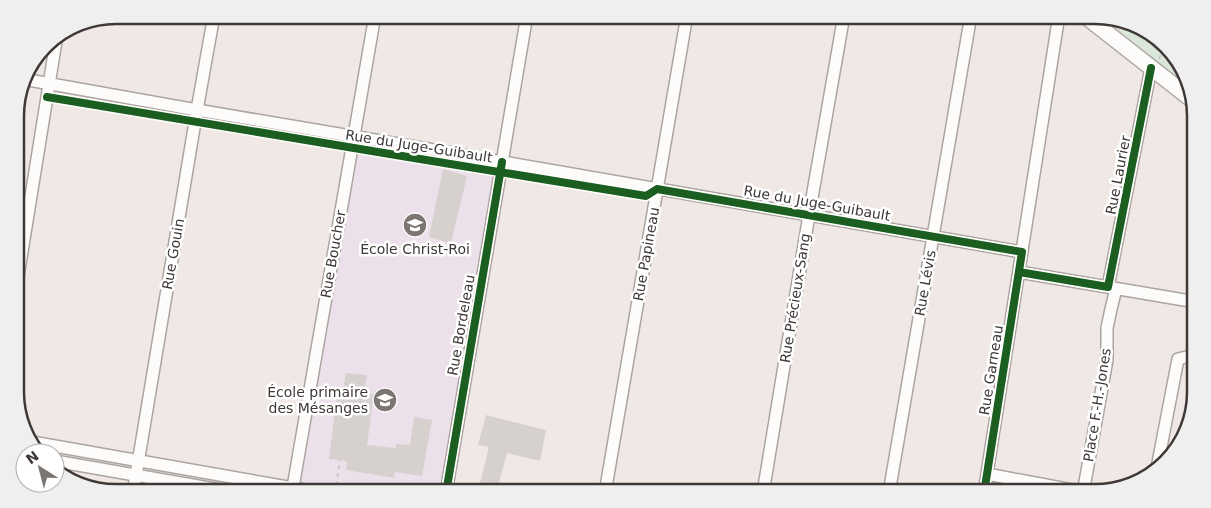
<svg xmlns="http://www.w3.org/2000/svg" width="1211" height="508" viewBox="0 0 1211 508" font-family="'DejaVu Sans',sans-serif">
	<rect width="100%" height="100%" fill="#f0e8e5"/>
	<path fill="#ece1ea" d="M353,136l149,26 -56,331h-124l-29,-5z"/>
	<path fill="#dae6d7" d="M1098,15l35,8 42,31 14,33z"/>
	<path fill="#d6d0cf" d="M443,169l24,7 -16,67 -22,-6z
		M346,373l21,2 -3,18 10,1 -7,51 29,3v-4l14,1 4,-28 18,3 -10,56 -27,-4 -1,6 -48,-8 1,-9 -18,-2 8,-64 5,2z
		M486,415l60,15 -6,31 -33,-8 -9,34 -18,-4 9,-36 -11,-2z"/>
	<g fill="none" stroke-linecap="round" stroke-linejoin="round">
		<g stroke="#aba5a2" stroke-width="14">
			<path id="minor" d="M23,79l174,31 231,39 594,103
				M1019,272l177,30
				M1108,287l43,-219
				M16,289l41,-254
				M32,442l290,51
				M55,461l183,32
				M1156,473l22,-114 12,-3 6,1
				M987,474l96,18
				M985,488l30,5
				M133,493l62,-371 2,-12 17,-95
				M292,493l83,-478
				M446,493l81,-478
				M605,493l82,-478
				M763,493l46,-278 35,-200
				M889,493l82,-478
				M984,493l75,-478
				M1083,493l24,-133v-32l4,-19 5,-20"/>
		</g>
		<g stroke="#aba5a2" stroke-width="18">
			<path id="major" d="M1084,15l111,87"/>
		</g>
		<path stroke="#ccc8c8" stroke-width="2" stroke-dasharray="4 4" stroke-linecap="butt" d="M1171,51l2,9 10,13
			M1159,59l6,-13
			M335,493l5,-33"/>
		<use href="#minor" stroke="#fdfcfb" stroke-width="11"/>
		<use href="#major" stroke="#fdfcfb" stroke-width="15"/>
		<g stroke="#fff" stroke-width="11">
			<path id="cycleway" d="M47,97l379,63 220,36 11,-7 365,63 -38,241
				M1019,272l89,15 43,-219
				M446,493l56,-331"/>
		</g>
		<use href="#cycleway" stroke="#1b5e20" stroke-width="8"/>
	</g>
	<defs>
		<g id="school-disc" transform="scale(1.25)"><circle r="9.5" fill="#7c7673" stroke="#fff"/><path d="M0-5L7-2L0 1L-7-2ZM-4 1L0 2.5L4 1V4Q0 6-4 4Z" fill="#fff"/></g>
	</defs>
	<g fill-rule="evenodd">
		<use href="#school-disc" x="415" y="225"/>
		<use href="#school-disc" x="385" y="400"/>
	</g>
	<g text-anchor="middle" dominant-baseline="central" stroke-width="5" stroke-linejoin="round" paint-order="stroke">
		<g font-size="14" fill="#3e3836" stroke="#fff">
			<text transform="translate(419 146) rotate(9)">Rue du Juge-Guibault</text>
			<text transform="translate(1118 175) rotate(-79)">Rue Laurier</text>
			<text transform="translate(817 203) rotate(10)">Rue du Juge-Guibault</text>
			<text transform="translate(173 254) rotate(-80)">Rue Gouin</text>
			<text transform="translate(333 254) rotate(-80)">Rue Boucher</text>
			<text transform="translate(646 254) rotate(-80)">Rue Papineau</text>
			<text transform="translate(925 283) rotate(-80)">Rue Lévis</text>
			<text transform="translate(795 298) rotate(-81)">Rue Précieux-Sang</text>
			<text transform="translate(461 325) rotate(-80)">Rue Bordeleau</text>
			<text transform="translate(991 370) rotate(-81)">Rue Garneau</text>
			<text transform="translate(1097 405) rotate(-81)">Place F.-H.-Jones</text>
		</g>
		<g font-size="14" fill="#3e3836" stroke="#fff">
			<text x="415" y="249">École Christ-Roi</text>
			<text x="368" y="392" text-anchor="end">École primaire<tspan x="368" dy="16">des Mésanges</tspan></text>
		</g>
	</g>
	<path d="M0 0H1211V508H0ZM116 24H1095A92 92 0 0 1 1187 116V392A92 92 0 0 1 1095 484H116A92 92 0 0 1 24 392V116A92 92 0 0 1 116 24Z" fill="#f0efef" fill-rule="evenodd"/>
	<path fill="none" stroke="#3e3836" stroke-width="2.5" d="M116 24H1095A92 92 0 0 1 1187 116V392A92 92 0 0 1 1095 484H116A92 92 0 0 1 24 392V116A92 92 0 0 1 116 24Z"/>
	<g transform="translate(40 468) rotate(324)"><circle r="24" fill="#ffffff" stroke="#b2afaf"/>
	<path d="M0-4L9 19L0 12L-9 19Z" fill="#7c7673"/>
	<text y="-8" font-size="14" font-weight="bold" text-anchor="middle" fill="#3e3836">N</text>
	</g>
</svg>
